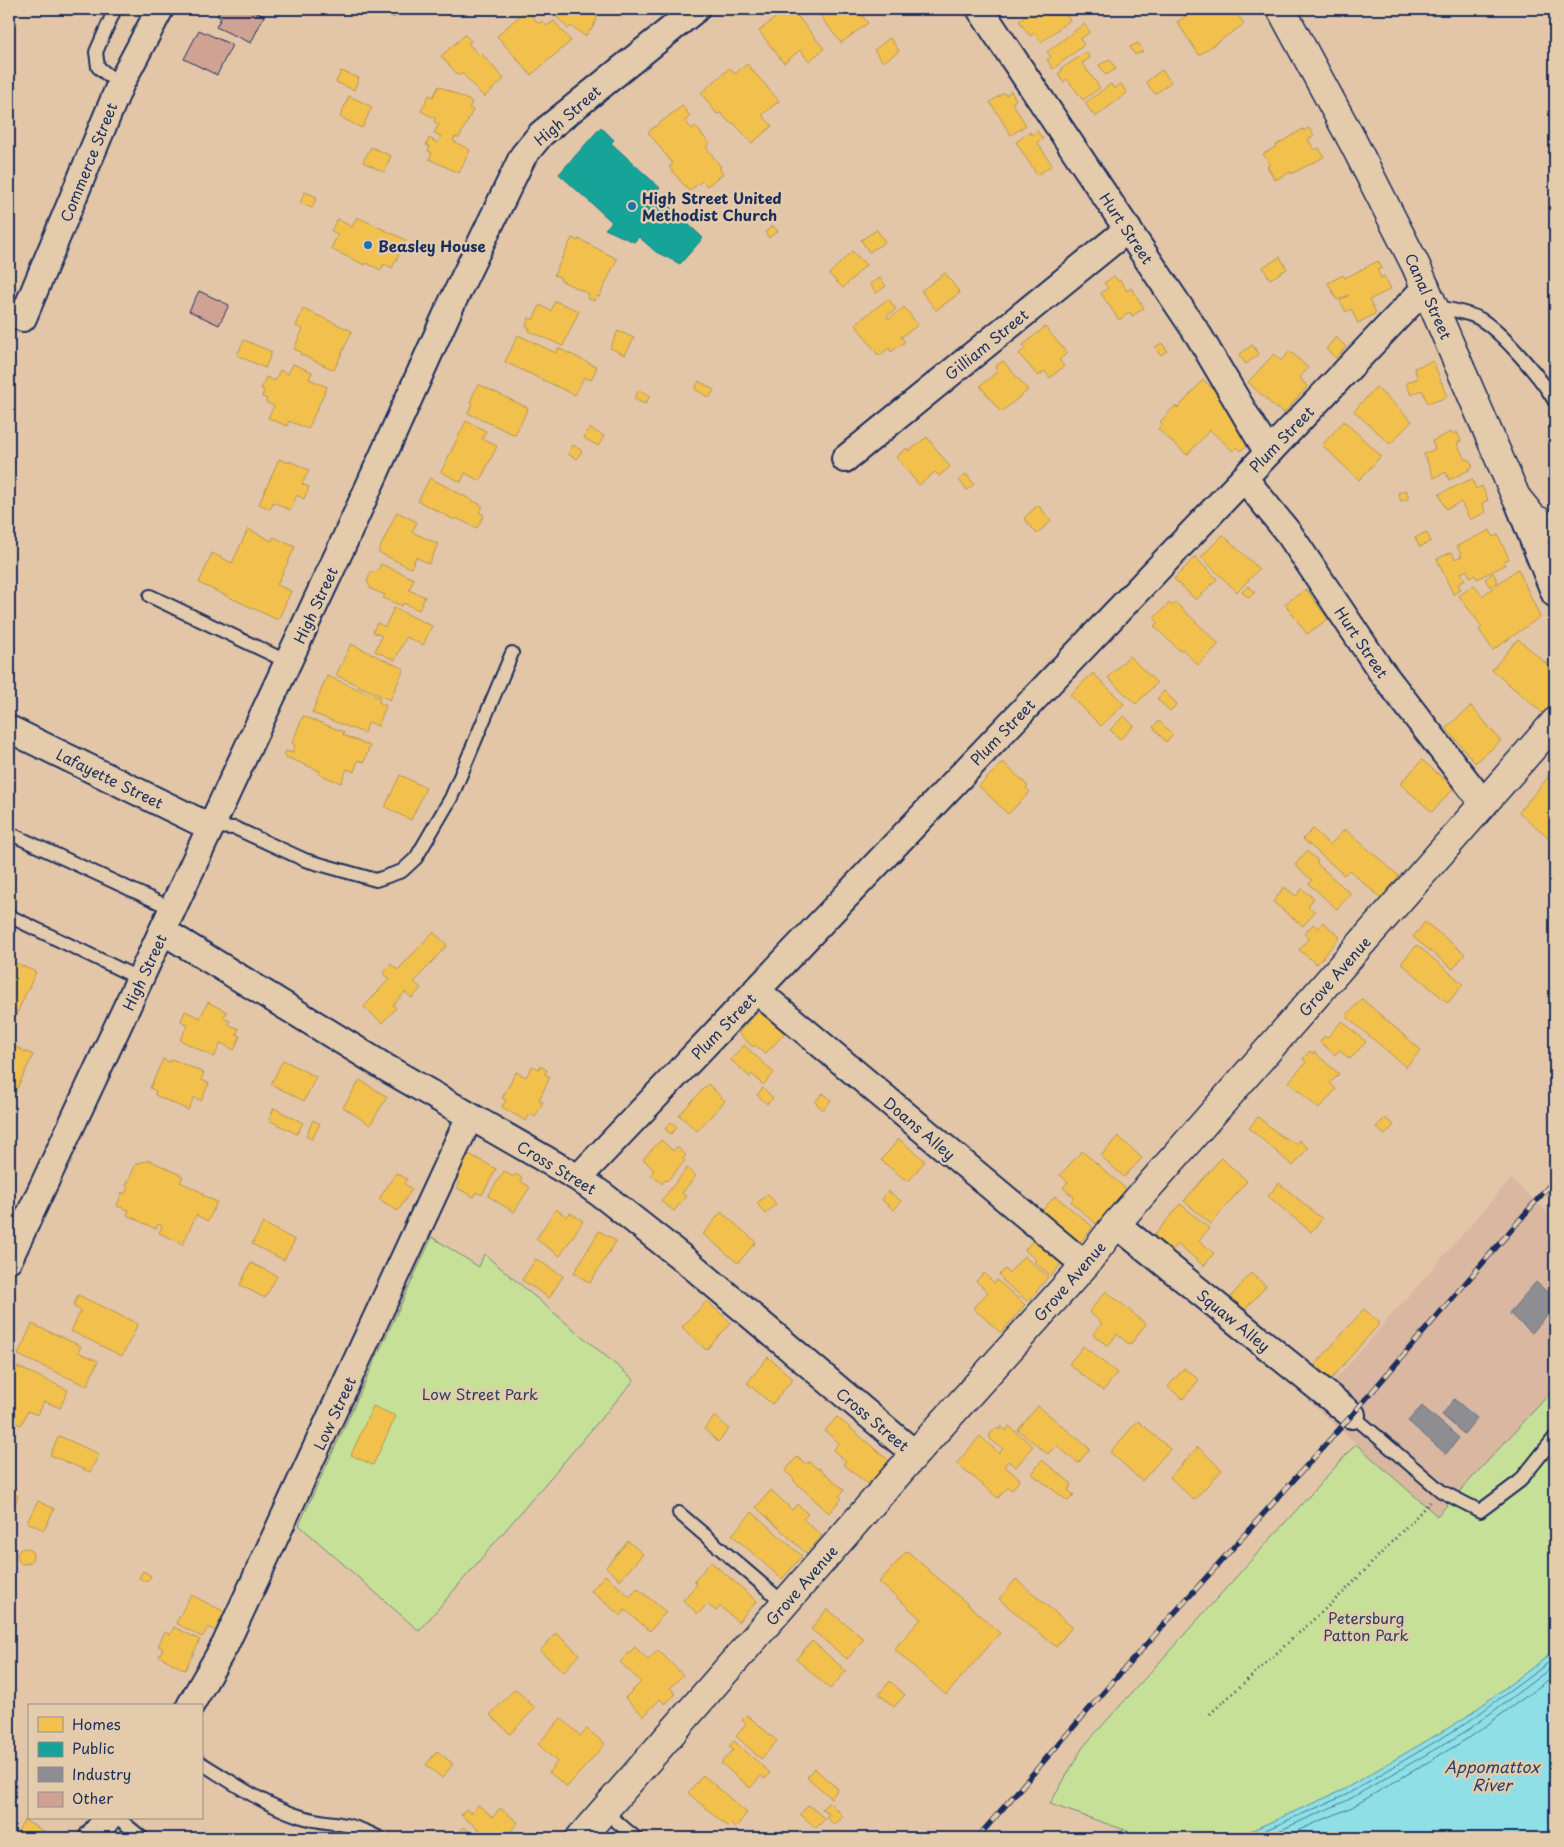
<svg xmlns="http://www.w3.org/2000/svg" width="1564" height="1847" viewBox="0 0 1564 1847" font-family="'Playpen Sans',sans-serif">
	<rect width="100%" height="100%" fill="#e3c5a8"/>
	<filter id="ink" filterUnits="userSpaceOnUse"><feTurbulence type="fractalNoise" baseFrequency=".02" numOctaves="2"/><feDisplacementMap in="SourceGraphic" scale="10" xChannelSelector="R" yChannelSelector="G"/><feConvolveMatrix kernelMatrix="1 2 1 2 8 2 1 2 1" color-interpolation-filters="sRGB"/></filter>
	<g filter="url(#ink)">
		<path fill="#d9b7a1" d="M1511,1179l44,40v169l-118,128 -124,-111z"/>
		<path fill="#c6e197" stroke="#70887a" d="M432,1237l47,30 5,-13 150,126 -215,251 -120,-106z
			M1555,1388v263l-93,69 -119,70 -108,48h-87l-98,-34 33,-57 273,-303 81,72z"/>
		<path fill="#8ee0e6" stroke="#6099b0" d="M1555,1651v187h-320l108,-48 119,-70z"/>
		<path fill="#f2c14e" stroke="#b29553" d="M378,9h21l-5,9z
			M550,9h41l-1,1 7,8 -4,9 -8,9 -14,-10 -3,3z
			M778,9h14l32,40 -15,12 -9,-11 -16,13 -25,-32 21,-17z
			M815,9h42l11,14 -27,20z
			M1036,9h25l9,11 -29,22 -7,-9 -4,3 -11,-15z
			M1196,9h38l10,15 -45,31 -22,-33z
			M526,10l13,14 3,-3 5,5 7,-5 17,20 -40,34 -34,-39z
			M1084,24l6,8 -10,7 4,6 -31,24 -6,-9 4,-3 -4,-5z
			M465,35l6,6 -3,2 11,12 2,-2 23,26 -20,18 -22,-24 -3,3 -18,-20z
			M890,38l9,13 -16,11 -9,-12z
			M1138,43l5,8 -8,4 -5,-8z
			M1086,52l4,6 -8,5 18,25 -17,12 -16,-21 -4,3 -5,-8 4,-3 -1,-2z
			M1110,59l6,10 -10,6 -7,-10z
			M747,64l32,37 -17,14 10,11 -20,17 -18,-20 -5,-1 -8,-9 -4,1 -16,-21 29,-25 5,6z
			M1162,70l9,12 -16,12 -9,-12z
			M341,71l18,7 -5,12 -18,-8z
			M1111,84l3,5 7,-5 6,9 -32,24 -10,-14z
			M439,86l33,16 -3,6 4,2 -14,28 -4,-1 -2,4 17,9 -11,23 -30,-14 3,-6 -4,-2 2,-4 -4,-2 3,-7 9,5 3,-7 -7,-3 5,-9 -5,-2 2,-3 -15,-8 8,-16 4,2z
			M1011,91l5,9 -4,3 14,22 -15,10 -21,-33 14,-9 2,2z
			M349,96l23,11 -10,21 -22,-11z
			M682,106l8,10 -5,5 7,8 3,-3 15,18 -4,3 15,20 -2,1 4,6 -16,12 -5,-5 -13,10 -20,-24 4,-3 -25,-32z
			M1309,128l5,8 -6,3 6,11 5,-2 5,9 -33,17 -1,-2 -15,8 -8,-14 3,-1 -7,-11 14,-8 -1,-1 27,-16 1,2z
			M1037,131l6,8 -6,3 15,23 -15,10 -21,-33 14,-10 2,3z
			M371,147l20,9 -7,16 -21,-10z
			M305,192l12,5 -5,11 -12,-5z
			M357,217l49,23 -14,28 -8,-4 -3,6 -15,-7 -1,2 -34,-16 7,-15 -7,-3 6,-12 15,8z
			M773,226l5,5 -9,7 -4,-6z
			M877,230l8,12 -16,10 -8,-12z
			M572,238l6,3 1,-2 38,20 -18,38 -3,-1 -2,5 -7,-3 2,-4 -29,-14 1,-2 -7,-3z
			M852,251l14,14 -23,23 -14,-14z
			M1280,257l7,12 -17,10 -7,-12z
			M1378,261l4,7 -5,2 4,8 3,-2 7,13 -22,11 7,13 -18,10 -7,-14 -5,3 -6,-11 9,-6 -12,5 -9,-17 15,-8 2,3z
			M945,273l15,20 -24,17 -15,-19z
			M1114,276l4,5 2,-1 7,11 4,-3 10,15 3,5 -12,8 -2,-4 -11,8 -18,-27 7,-5 -4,-5z
			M880,278l6,8 -10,7 -6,-9z
			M888,299l8,10 -9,7 2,3 15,-12 14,18 -17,12 4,5 -14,10 -2,-4 -10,8 -24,-32z
			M555,301l24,10 -16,35 -34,-15 1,-3 -4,-2 3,-8 4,2 7,-15 11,6z
			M303,309l49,22 -18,39 -34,-16 1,-2 -7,-3 9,-20 -7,-3z
			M1045,327l22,26 -8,7 5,6 -14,12 -5,-7 -7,5 -19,-22 7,-6 -3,-3z
			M618,331l16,7 -9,17 -15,-7z
			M518,335l38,18 2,-5 39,19 -6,13 -7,-3 -9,18 -70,-33z
			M1336,337l10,10 -10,11 -10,-9z
			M244,340l28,12 -7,16 -28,-13z
			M1162,343l5,8 -7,4 -5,-8z
			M1252,345l7,9 -13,10 -7,-9z
			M1290,351l18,17 -8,9 7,10 -23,26 -5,-5 -1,2 -30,-28 26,-28 7,7z
			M1003,361l25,29 -27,22 -21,-26 18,-15 -3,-4z
			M1433,361l14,36 -19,7 -6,-14 -11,5 -5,-12 12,-5 -4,-10z
			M293,364l19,8 -3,7 18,8 -19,42 -19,-8 -2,5 -19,-8 6,-12 -8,-4 1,-3 -5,-2 2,-7 -3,-1 5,-12 9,4 5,-11 8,4z
			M1203,380l18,16 27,47 -7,8 -4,-4 -4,4 -23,-21 -23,25 -29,-26 5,-5 -3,-2 15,-16 3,2z
			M699,381l15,9 -5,8 -14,-9z
			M478,384l50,24 -13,27 -47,-22 5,-10 -3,-1z
			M1376,387l36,34 -22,23 -36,-33z
			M639,390l11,6 -5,8 -11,-5z
			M466,421l20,10 -4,8 15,7 -17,35 -15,-8 -4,9 -20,-10z
			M1344,421l37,35 -22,24 -37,-35z
			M589,428l15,8 -6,10 -14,-8z
			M1451,432l1,2 5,-2 4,9 -4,2 8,17 4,-1 4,8 -5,2 1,1 -20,10 -3,-8 -12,6 -10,-24 11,-5 -3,-8z
			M927,437l23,30 -11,9 -4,-4 -16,13 -23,-28 11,-9 2,3z
			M573,445l9,6 -5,8 -9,-5z
			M279,459l10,4v-2l20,9 -7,14 7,3 -5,12 -7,-4 -7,15 -17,-8 -3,7 -11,-5z
			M966,474l8,10 -7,6 -8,-10z
			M430,478l53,28 -4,6 5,3 -7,13 -21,-10 -1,2 -37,-19z
			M1472,479l4,10 6,-3 6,14 -6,3 4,9 -16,8 -9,-18 -15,7 -7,-15z
			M1406,490l3,8 -8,3 -3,-8z
			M1038,505l13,16 -14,13 -13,-16z
			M397,512l20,10 -5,10 26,12 -9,20 -13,-7 -5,11 -33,-16z
			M248,529l24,12 2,-4 21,10 -18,38 14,6 -13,29 -79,-37 13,-30 20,10z
			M1490,530l3,7 5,-2 11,24 -6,2 2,4 -28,14 -2,-4 -5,2 -3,-7 -6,3 4,7 -7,4 3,6 -8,4 -16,-35 15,-7 3,7 7,-3 -5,-10z
			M1426,532l5,9 -11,6 -5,-9z
			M1223,535l36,34 -22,23 -36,-35z
			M1195,557l22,22 -21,21 -22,-21z
			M381,564l33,15 -5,11 16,7 -6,13 -16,-7 -1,3 -19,-8 2,-3 -14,-6 -4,-8 4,-9 7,-1z
			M1518,569l22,48 -47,33 -14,-20 3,-3 -23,-31 15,-11 8,11z
			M1493,573l5,9 -8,5 -5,-8z
			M1248,586l7,6 -6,6 -7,-6z
			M1306,589l22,30 -21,15 -22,-30z
			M1169,603l3,3 4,-3 43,41 -21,21 -16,-16 -2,2 -26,-25 4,-4 -4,-4z
			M394,608l38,18 -9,19 -17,-8 -11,23 -20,-9 7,-15 -9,-4 4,-9 8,4z
			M1518,639l37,32v30l-11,13 -52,-44z
			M351,644l53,25 -14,31 -54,-25z
			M1129,656l28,27 -21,21 -28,-26z
			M1093,673l31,31 -23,22 -31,-31z
			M327,676l53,22 -1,4 7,4 -8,20 -9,-4 -5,11 -52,-20z
			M1164,691l13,13 -7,7 -13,-12z
			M1471,706l30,35 -26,22 -29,-35z
			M303,716l41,16 -1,3 27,11 -6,16 -6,-2 -4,12 -7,-3 -6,14 -23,-9 2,-3 -36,-15 2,-5 6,2 3,-8 -3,-2z
			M1124,716l10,10 -14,13 -10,-9z
			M1159,721l14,14 -7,7 -13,-15z
			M1422,760l32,28 -22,24 -32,-28z
			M1003,762l25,24 -2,2 4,4 -22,22 -29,-28z
			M400,775l26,13 -15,32 -26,-13z
			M1550,775l5,5v63l-36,-31z
			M1313,829l17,16 15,-16 54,47 -18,22 -32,-28 -5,5 -41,-36z
			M1307,851l11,10 -2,2 35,31 -14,15 -28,-25 3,-4 -17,-15z
			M1284,887l12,9 6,-7 12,9 -6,8 7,6 -12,14 -30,-24z
			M1323,922l17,15 -23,27 -18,-14 10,-12 -5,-4 9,-10 5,5z
			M1425,922l40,32 -12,15 -40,-32z
			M433,932l14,13 -33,37 7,6 -9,10 -7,-6 -12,13 3,3 -14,15 -18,-16 25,-28 -6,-5 8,-10 7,6z
			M1417,945l46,39 -15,19 -47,-40z
			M9,960l27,12 -26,56h-1z
			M1362,999l59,51 -15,17 -60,-51z
			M208,1002l19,10 -4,6 7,3 -2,3 11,5 -3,5 4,2 -6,14 -13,-7 -7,14 -34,-17 8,-15 -7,-4 4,-10 15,7z
			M764,1006l24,24 -23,24 -10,-9 -2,2 -15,-14z
			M1342,1021l24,21 -16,17 -11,-9 -4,5 -15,-13 4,-6 3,2z
			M9,1044l24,11 -22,46 -2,-2z
			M744,1045l30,28 -11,12 -11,-11 -2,3 -19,-17z
			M1310,1051l3,3 1,-2 25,22 -9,9 6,6 -17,20 -30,-27 17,-20 -3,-3z
			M163,1059l7,3 2,-3 32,14 -3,7 8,3 -8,18 -7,-4 -6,13 -33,-15 1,-4 -6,-3z
			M283,1060l33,17 -12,24 -33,-17z
			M532,1066l7,3 1,-3 7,4 -2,4 5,3 -11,23 4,2 -8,15 -5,-3 -4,7 -24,-14 4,-7 -4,-2 14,-26 10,5z
			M360,1080l27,17 -17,28 -27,-18z
			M708,1084l17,17 -28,30 -18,-16z
			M763,1088l10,10 -6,6 -10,-9z
			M823,1093l8,7 -8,10 -8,-8z
			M274,1108l29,15 -6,11 -28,-14z
			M1258,1117l23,19 16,8 2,-4 9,8 -15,18 -44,-38z
			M1385,1118l9,7 -9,10 -9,-8z
			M313,1120l7,4 -8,15 -6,-3z
			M671,1122l6,5 -6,7 -6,-5z
			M1118,1136l24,22 -18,19 -23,-21z
			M899,1139l26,22 -17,21 -27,-22z
			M661,1140l12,11 4,-4 9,8 -3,4 2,2 -18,20 -2,-1 -3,4 -11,-10 3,-4 -11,-11z
			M1082,1151l44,38 -30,35 -25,-22 3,-5 -11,-9 5,-6 -8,-7z
			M469,1154l27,15 -14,26 -6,-3 -2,5 -17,-9 3,-6 -5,-3z
			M1221,1158l26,23 -36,43 -27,-23z
			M149,1160l34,16 -3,6 23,11 -1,2 15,7 -9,19 -12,-6 -13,29 -24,-11 3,-7 -4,-2 -2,5 -29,-14 2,-5 -12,-4 5,-14 3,2 3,-6 -2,-2 10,-22z
			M687,1168l9,8 -14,17 4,3 -12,15 -13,-10z
			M504,1171l9,6 2,-3 7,4 -2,3 10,6 -16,25 -26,-16z
			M396,1173l11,6 -3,5 8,5 -14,22 -19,-12z
			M1279,1183l43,36 -11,13 -43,-36z
			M888,1191l13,10 -7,9 -12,-10z
			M768,1194l8,10 -11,10 -8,-11z
			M1055,1196l38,31 -21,25 -38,-32z
			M1180,1204l29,24 -10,13 15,12 -10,13 -26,-22 -6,7 -18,-15z
			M556,1209l11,8 3,-4 13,8 -23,35 -24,-17z
			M721,1212l35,30 -18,21 -35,-29z
			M263,1223l32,17 -11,20 -32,-16z
			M599,1231l17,10 -26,42 -16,-10z
			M1036,1236l28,24 -13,16 -17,-14 2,-2 -11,-10z
			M1024,1256l24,21 -20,25 -26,-22 1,-1 -4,-4 6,-6 4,4z
			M536,1259l27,17 -14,22 -27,-18z
			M251,1263l26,13 -12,22 -25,-13z
			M984,1273l10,10 3,-3 28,25 -24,28 -28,-25 15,-16 -12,-11z
			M1251,1273l15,13 -23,26 -14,-13z
			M1106,1291l40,33 -16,21 -13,-11 -9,12 -15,-11 9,-12 -13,-11z
			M78,1295l60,29 -16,32 -51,-25 10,-20 -8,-5z
			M707,1301l24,22 -25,27 -24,-23z
			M1364,1309l16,14 -49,56 -16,-14z
			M32,1324l49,22 -3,6 20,9 -11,25 -69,-31z
			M1083,1346l34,27 -14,18 -34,-27z
			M768,1357l25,22 -21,25 -25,-21z
			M18,1367l50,23 -8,18 -16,-7 -6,14 -10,-4 -7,14 -12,-5v-32z
			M1184,1368l15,12 -16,19 -15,-12z
			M373,1406l23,10 -23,49 -22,-10z
			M1038,1406l52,43 -12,14 -22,-18 -8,9 -30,-24z
			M715,1416l14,13 -11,13 -14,-13z
			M837,1417l52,44 -20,24 -26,-21 3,-3 -13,-11 6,-7 -14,-12z
			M1138,1421l32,28 -28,32 -32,-29z
			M1001,1426l5,5 3,-5 24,20 -17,21 -8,-6 -4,5 16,13 -8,11 -4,-3 -10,11 -41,-35 23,-27 19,17 4,-4 -13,-10v-5l5,-5h6z
			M59,1436l40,18 -9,18 -40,-17z
			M1198,1447l24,23 -28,30 -24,-23z
			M797,1457l9,7 3,-2 9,7 1,-1 25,22 -5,6 3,2 -13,15 -36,-33 1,-1 -9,-8z
			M1042,1460l30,24 -4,6 6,5 -6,6 -36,-27z
			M771,1490l21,20 5,-6 11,10 -5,5 19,17 -16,17 -50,-46z
			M9,1492l9,4 -6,15 -3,-2z
			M38,1501l16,8 -10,21 -17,-8z
			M752,1512l50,44 -20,23 -50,-44z
			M628,1541l15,13 -23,26 -14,-13z
			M17 1556a8 8 0 1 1 16 0a8 8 0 1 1-16 0Z
			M907,1551l93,82 -54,62 -52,-46 27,-30 -42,-37z
			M711,1562l46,39 -19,21 -18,-16 -4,5 -9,-7 -9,10 -15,-14 14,-16 -3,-3z
			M143,1571l8,5 -4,6 -8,-4z
			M605,1575l25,22 7,-9 29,24 -16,19 -25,-21 -4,6 -30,-25z
			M1016,1579l56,48 -16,20 -57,-48z
			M191,1595l34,17 -10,19 -7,-4 -6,10 -26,-14z
			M827,1609l37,30 -17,20 -36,-30z
			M174,1627l26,13 -15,30 -26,-14 4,-7 -5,-3 7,-14 5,3z
			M556,1633l23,21 -15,18 -24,-21z
			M812,1641l34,30 -16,18 -34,-30z
			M635,1647l13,13 10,-10 25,25 -13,13 6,6 -11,10 -5,-5 -16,17 -19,-18 16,-16 -21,-20z
			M890,1681l15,14 -11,12 -15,-13z
			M515,1689l20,19 -25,26 -20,-19z
			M747,1715l30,26 -16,18 -25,-23 10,-12 -4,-4z
			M561,1718l20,18 6,-7 18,15 -38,43 -18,-15 8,-10 -19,-18z
			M734,1741l36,32 -5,6 -4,-3 -11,12 -29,-25 12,-13 -4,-3z
			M437,1751l16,13 -11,14 -16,-13z
			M814,1768l24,21 -7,9 -24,-21z
			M703,1775l44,38 -12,15 -4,-4 -3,3 -40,-34z
			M829,1802l14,14 -8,9 -9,-8 3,-3 -7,-5z
			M478,1805l15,12 7,-9 18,14 -13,16h-15l-29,-23 5,-6 5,4z
			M809,1805l16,14 -9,9 -16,-14z
			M24,1820l25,14 -2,4h-33z
			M464,1827l13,11h-23z"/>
		<path fill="#17a398" stroke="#188087" d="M601,127l13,13 -3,3 49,45 -5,5 48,45 -23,26 -24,-12 -17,-15 -5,5 -29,-13 7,-7 -53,-48z"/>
		<path fill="#8d8d92" stroke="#6b7182" d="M1536,1282l19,17v7l-23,27 -23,-20z
			M1454,1399l23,19 -13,16 -22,-19z
			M1422,1406l37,32 -13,16 -38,-33z"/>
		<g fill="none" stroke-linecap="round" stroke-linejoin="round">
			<path stroke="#497694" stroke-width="1" d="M1247,1838l99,-43 119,-71 90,-66
				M1263,1838l85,-38 120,-70 87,-65
				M1281,1838l71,-31 120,-71 83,-61"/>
		</g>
		<path fill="#d0a293" stroke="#1b2f5e" d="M225,9h24l15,7 -13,27 -35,-16 5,-9 -4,-2 3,-6 4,1z
			M199,30l33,15 -15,30 -33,-16z
			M199,291l30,14 -10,20 -30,-14z"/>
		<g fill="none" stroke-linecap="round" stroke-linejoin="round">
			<g stroke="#1b2f5e" stroke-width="16">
				<path id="lane" d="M115,9l-19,43 2,15 22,18
					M1435,306c11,3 36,7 45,13 22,13 63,61 75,83
					M150,596l138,66
					M210,827l25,1 70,32 71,20 26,-9 14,-13 35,-60 61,-145
					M9,833l164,76
					M9,916l131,63
					M1352,1415l89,76 39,20 40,-30 35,-44
					M679,1513l106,91
					M201,1763c32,20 65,43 101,54 13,4 26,5 38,7 14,2 28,8 40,14
					M604,1811l32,27
					M118,1818l24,20"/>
			</g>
			<g stroke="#1b2f5e" stroke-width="30">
				<path id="street" d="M980,9l219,327 69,117
					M23,318l97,-233 40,-76
					M845,459l283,-230
					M1244,478l46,57 91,136 103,133
					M1517,499l38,95
					M9,729l201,98
					M163,931l225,138 190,109 27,19 85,67 225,190
					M756,990l329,275
					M578,1178l848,-891
					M1116,1224l236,191
					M9,1259l334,-715 108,-239 72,-149 18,-22 155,-125
					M190,1706l35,-61 245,-529
					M92,1838l16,-20"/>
			</g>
			<g stroke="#1b2f5e" stroke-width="31">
				<path id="secondary" d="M1281,9l72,133 63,124 100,231 17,21 22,11
					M580,1838l335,-384 170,-189 31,-41 439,-502"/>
			</g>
			<path stroke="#1b2f5e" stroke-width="3" stroke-dasharray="1 4" stroke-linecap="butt" d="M1210,1714l138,-126 82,-86"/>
			<use href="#lane" stroke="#e3cbac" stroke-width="12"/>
			<use href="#street" stroke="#e3cbac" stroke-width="26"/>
			<use href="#secondary" stroke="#e3cbac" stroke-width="28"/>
			<g stroke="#1b2f5e" stroke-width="5.5">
				<path id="rail" d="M977,1838l140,-161 235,-262 203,-236"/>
			</g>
			<use href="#rail" stroke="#e3cbac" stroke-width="4" stroke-dasharray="11" stroke-linecap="butt"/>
		</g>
	</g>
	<g fill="#1f6fb2" stroke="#e3cbac" stroke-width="2">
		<circle cx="632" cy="206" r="5"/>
		<circle cx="368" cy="245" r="5"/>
	</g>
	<g text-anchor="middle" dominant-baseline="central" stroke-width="5" stroke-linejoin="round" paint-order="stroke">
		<g font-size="15" fill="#1b2f5e" stroke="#e3cbac">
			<text transform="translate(567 115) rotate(-41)">High Street</text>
			<text transform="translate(88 162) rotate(-68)">Commerce Street</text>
			<text transform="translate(1127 228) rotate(56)">Hurt Street</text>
			<text transform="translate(1429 296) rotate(66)">Canal Street</text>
			<text transform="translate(986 344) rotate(-39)">Gilliam Street</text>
			<text transform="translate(1281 439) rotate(-46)">Plum Street</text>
			<text transform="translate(315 605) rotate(-65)">High Street</text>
			<text transform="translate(1362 642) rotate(56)">Hurt Street</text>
			<text transform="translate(1002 732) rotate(-46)">Plum Street</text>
			<text transform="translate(110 778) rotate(26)">Lafayette Street</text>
			<text transform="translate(144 972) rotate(-65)">High Street</text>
			<text transform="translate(1334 976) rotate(-49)">Grove Avenue</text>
			<text transform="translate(723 1026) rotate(-46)">Plum Street</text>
			<text transform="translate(920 1128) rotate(40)">Doans Alley</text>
			<text transform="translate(557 1167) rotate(31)">Cross Street</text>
			<text transform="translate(1069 1281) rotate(-49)">Grove Avenue</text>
			<text transform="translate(1234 1320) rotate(39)">Squaw Alley</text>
			<text transform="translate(334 1413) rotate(-65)">Low Street</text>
			<text transform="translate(873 1419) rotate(40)">Cross Street</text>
			<text transform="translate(801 1585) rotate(-49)">Grove Avenue</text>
		</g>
		<g font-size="15" font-weight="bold" fill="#1b2f5e" stroke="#e3cbac" text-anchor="start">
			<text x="642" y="197">High Street United<tspan x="642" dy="17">Methodist Church</tspan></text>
			<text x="378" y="245">Beasley House</text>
		</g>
		<g font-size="15" fill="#2c4164" stroke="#e3cbac">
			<text x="480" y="1393">Low Street Park</text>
			<text x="1366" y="1617">Petersburg<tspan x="1366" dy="17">Patton Park</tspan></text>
		</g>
		<g font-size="16" font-style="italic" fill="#26416c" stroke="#e3cbac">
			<text x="1492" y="1766">Appomattox<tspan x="1492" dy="18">River</tspan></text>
		</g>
	</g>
	<rect width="1564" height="1847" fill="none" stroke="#e3cbac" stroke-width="30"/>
	<rect x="15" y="15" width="1534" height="1817" fill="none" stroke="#1b2f5e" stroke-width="2" filter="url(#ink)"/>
	<rect x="28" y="1704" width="175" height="115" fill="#e3cbac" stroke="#938d8d"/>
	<rect x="38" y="1717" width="25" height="15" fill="#f2c14e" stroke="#938d8d"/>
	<text x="72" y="1730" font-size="15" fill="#1b2f5e">Homes</text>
	<rect x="38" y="1742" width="25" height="15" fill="#17a398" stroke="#938d8d"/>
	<text x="72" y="1754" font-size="15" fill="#1b2f5e">Public</text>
	<rect x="38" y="1767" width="25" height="15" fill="#8d8d92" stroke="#938d8d"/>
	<text x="72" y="1780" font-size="15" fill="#1b2f5e">Industry</text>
	<rect x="38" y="1792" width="25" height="15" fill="#d0a293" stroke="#938d8d"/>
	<text x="72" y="1804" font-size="15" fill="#1b2f5e">Other</text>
</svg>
